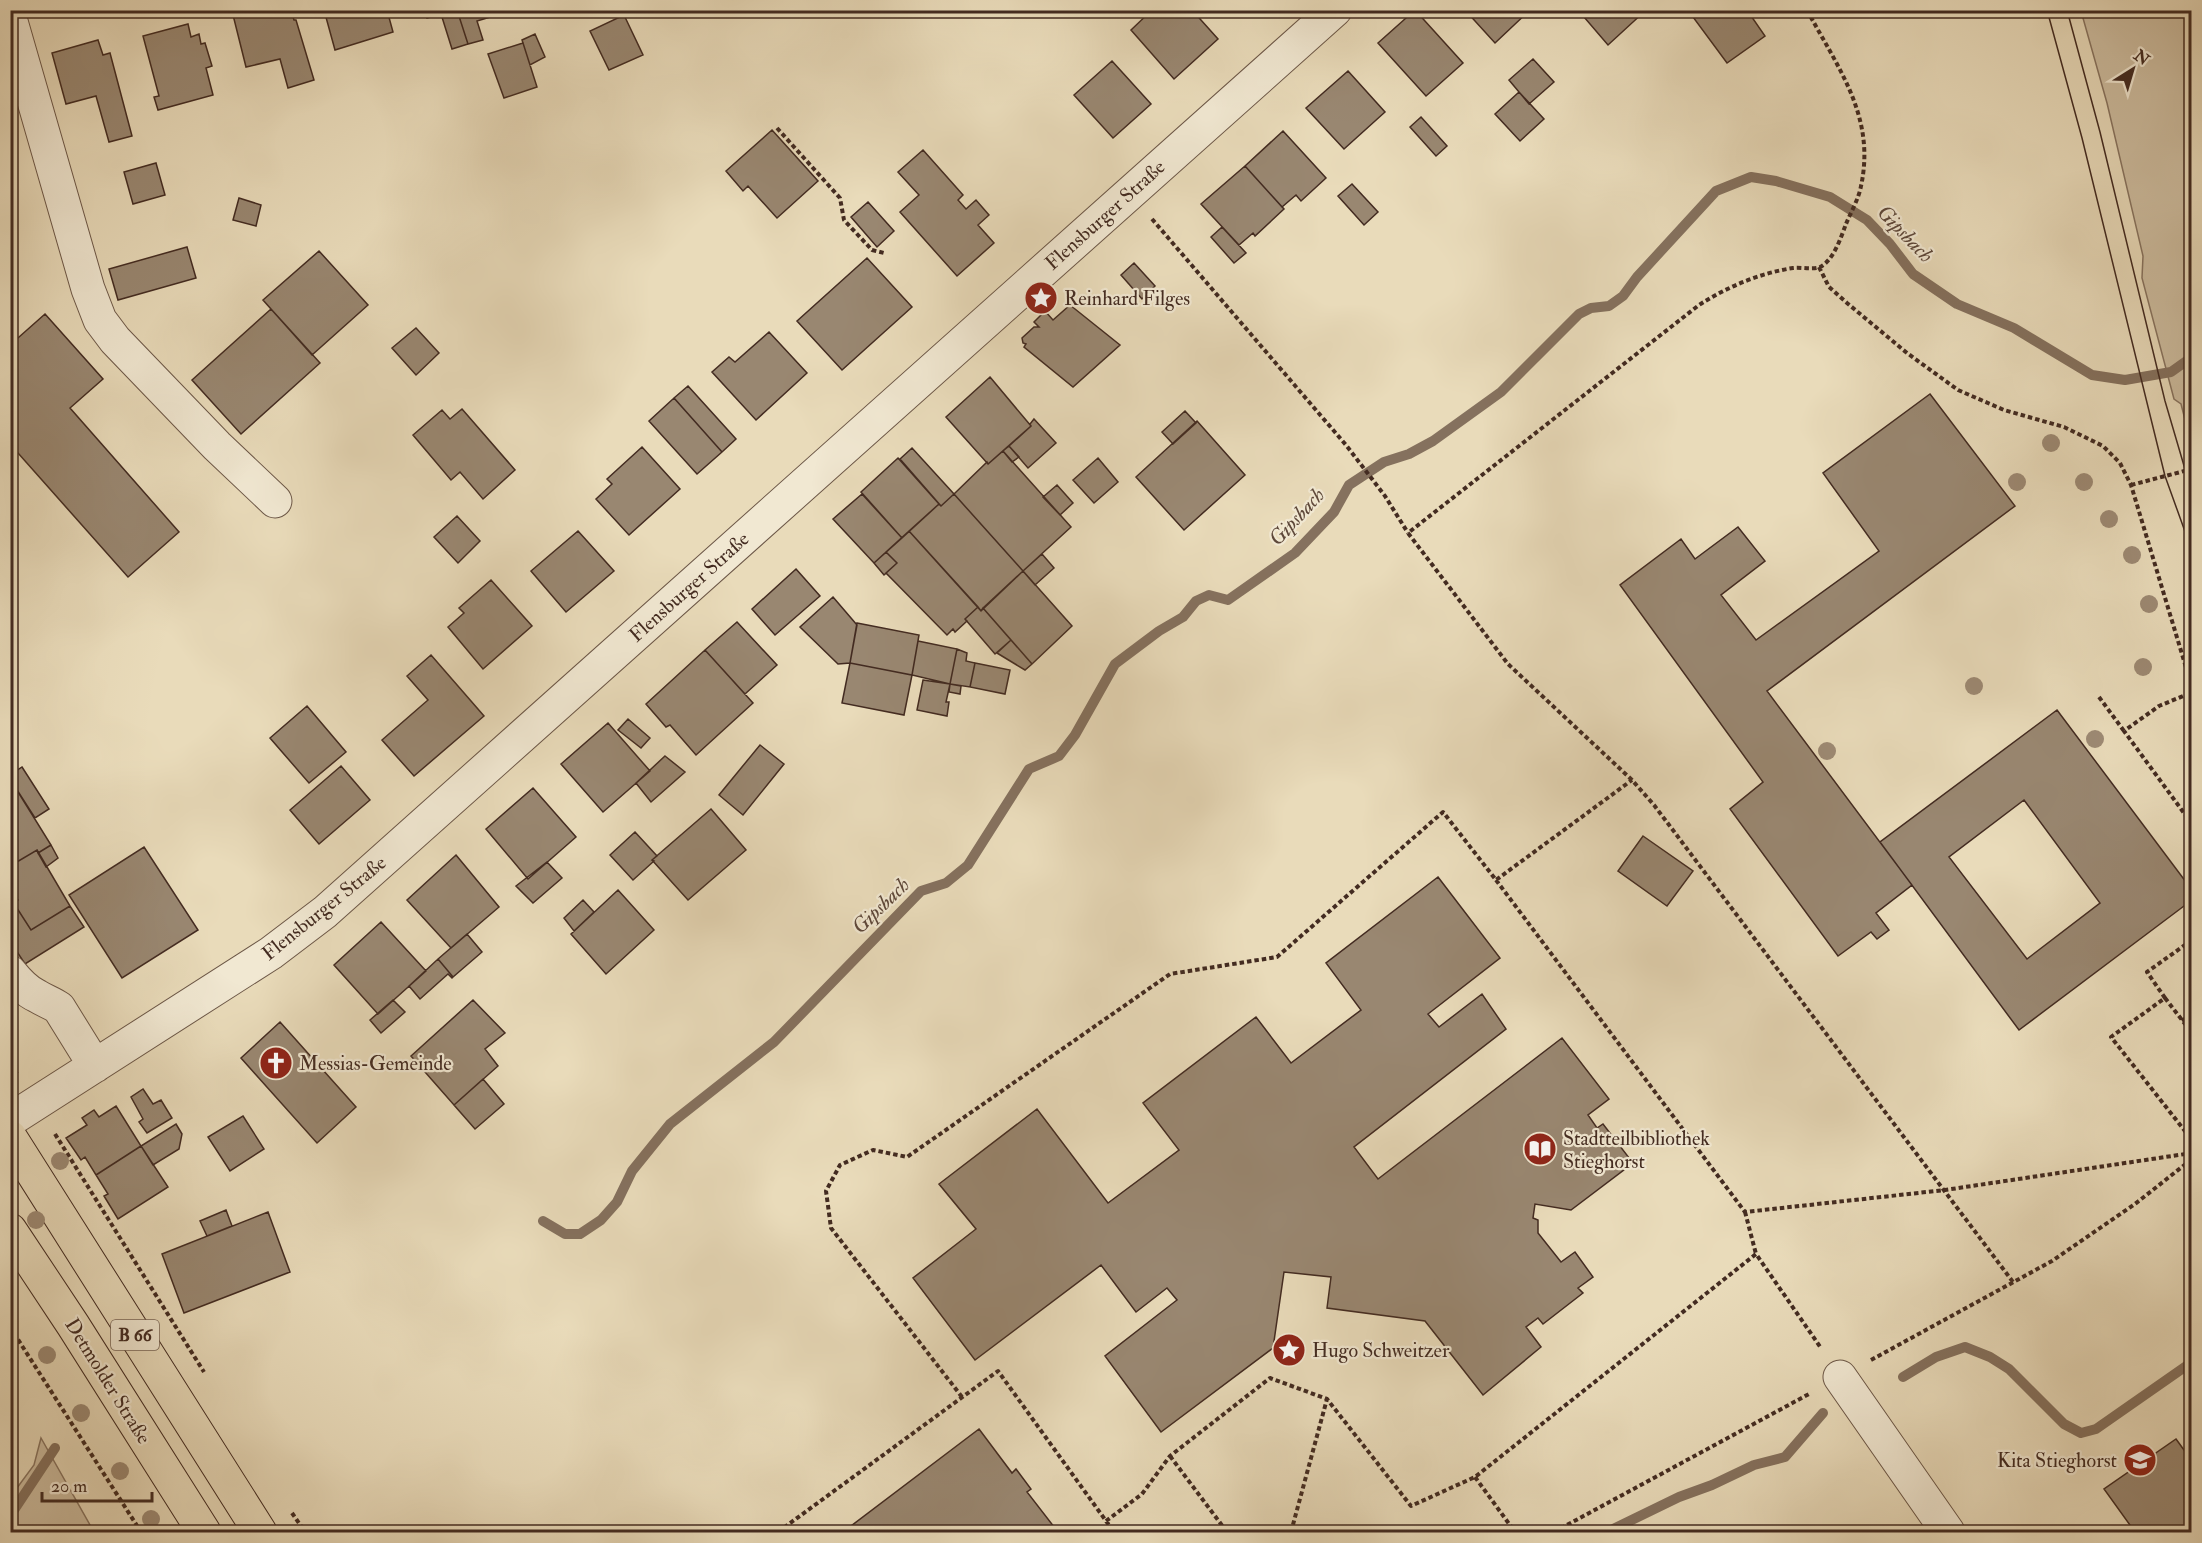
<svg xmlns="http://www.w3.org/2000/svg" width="2202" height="1543" viewBox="0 0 2202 1543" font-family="'IM FELL Double Pica',serif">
	<rect width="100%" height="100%" fill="#e9dbba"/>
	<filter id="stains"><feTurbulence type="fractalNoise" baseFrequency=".00333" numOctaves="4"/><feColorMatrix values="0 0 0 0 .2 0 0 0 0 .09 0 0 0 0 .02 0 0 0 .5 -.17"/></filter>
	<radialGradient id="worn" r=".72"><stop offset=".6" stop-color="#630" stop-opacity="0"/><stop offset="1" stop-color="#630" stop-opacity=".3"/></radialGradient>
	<path fill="#cdbda0" stroke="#887460" stroke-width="1.5" d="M2081,11h110v432l-10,-39 -7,-5 -32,-121 1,-22 -36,-153z
		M41,1438l53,94h-83v-36l23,-31z"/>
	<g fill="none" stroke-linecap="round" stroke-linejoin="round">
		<path stroke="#85715e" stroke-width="10" d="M543,1221l22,13h15l21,-14 16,-18 15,-31 38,-47 104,-82 147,-151 25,-8 22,-18 61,-96 30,-13 16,-21 40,-71 44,-33 24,-14 13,-16 13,-6 19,5 67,-47 39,-41 15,-27 35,-23 25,-8 24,-13 68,-49 78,-78 12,-6 18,-2 14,-10 14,-19 79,-86 35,-14 25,4 54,16 37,23 23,24 23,30 44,30 57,24 78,47 33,5 46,-8 21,-15
			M1903,1377l33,-20 29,-10 25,10 19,12 55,55 17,9 15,-4 96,-67
			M10,1516l45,-68
			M1607,1532l72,-35 33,-12 42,-20 31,-8 38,-44"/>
	</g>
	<path fill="#998771" stroke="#432b21" stroke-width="1.5" fill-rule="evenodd" d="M247,10h44l3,10h2l18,60 -26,8 -8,-29 -34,8 -13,-52z
		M324,10h63l6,22 -58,18z
		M424,10h33l11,34 -16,5 -11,-35 -14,4z
		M457,10h38l2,5 -20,6 6,19 -15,4z
		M1152,10h40l26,29 -44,40 -43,-49z
		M1415,10l48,53 -37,33 -48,-53z
		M1465,10h65l-35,33z
		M1578,10h67v1l-37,34z
		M1694,10h53l18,26 -38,27 -37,-50z
		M624,15l19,40 -34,15 -19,-39z
		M188,24l3,13 8,-3 2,10 4,-1 7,23 -6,2 7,27 -55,15 -4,-13 5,-1 -16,-60z
		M535,34l10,23 -15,8 -8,-25z
		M98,40l5,15 7,-2 22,83 -23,6 -13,-46 -30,8 -14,-51z
		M523,43l14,44 -33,11 -16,-44z
		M1533,59l21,23 -25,22 -20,-24z
		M1112,61l39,43 -38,34 -39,-43z
		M1348,71l37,41 -41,37 -38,-41z
		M1519,92l25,27 -24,22 -25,-27z
		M1421,117l26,29 -11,10 -26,-29z
		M772,130l46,51 -41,37 -29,-32 -5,5 -17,-20z
		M1283,131l43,47 -25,23 -5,-6 -14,12 -37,-41z
		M923,150l40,45 -5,5 8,9 10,-9 13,15 -11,10 16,18 -37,33 -57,-64 19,-17 -21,-23z
		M156,163l9,32 -32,9 -9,-32z
		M1245,166l39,43 -29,27 -2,-3 -14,12 -38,-41z
		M1352,184l26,28 -14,13 -26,-29z
		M239,198l22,7 -5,21 -23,-6z
		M868,202l26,29 -17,16 -26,-30z
		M1222,227l24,26 -12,10 -23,-26z
		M187,247l9,31 -78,22 -9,-31z
		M319,251l49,54 -56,50 -49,-55z
		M867,258l45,49 -70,63 -45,-49z
		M1134,263l21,23 -13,13 -21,-24z
		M1070,305l50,40 -47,42 -49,-40 2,-3 -3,-1 -1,-5 12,-11h5l-5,-5 11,-11 8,9z
		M271,309l49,54 -79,71 -49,-54z
		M45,314l58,65 -33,29 109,124 -51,45 -118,-133v-99z
		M416,328l23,25 -23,22 -24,-27z
		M769,332l38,41 -51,47 -44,-48 17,-15 6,5z
		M990,377l41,49 -43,38 -42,-47z
		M688,386l48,53 -14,13 -48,-54z
		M1930,394l85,112 -248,185 145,194 -36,28 13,17 -12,9 -6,-7 -33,24 -108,-147 33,-27 -143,-197 61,-46 14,20 43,-32 27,34 -44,34 35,45 123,-89 -56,-78z
		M674,398l48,54 -25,22 -48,-53z
		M462,409l53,61 -32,29 -23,-27 -9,8 -38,-45 29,-25 8,9z
		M1185,411l11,12 -23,21 -11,-12z
		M1034,419l22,24 -28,25 -19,-22 22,-20 -1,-2z
		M1197,421l48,54 -61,55 -48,-53z
		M1009,446l10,11 -7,5 -9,-11z
		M642,447l38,42 -51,46 -33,-36 16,-15 -5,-5z
		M912,448l42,46 -13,12 -41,-47z
		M1003,451l68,76 -48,44 -69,-77 33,-32 1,2z
		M898,458l41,46 -37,34 -41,-46z
		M1098,458l20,24 -24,21 -21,-23z
		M1057,485l16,18 -13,12 -17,-18z
		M862,494l40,44 -28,25 -41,-44z
		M954,494l69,77 -42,40 -72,-80 30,-27 2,2z
		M457,516l23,25 -22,22 -24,-26z
		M578,531l36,40 -48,41 -35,-41z
		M909,531l69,76 -13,12 2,2 -12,11 -2,-3 -6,6 -61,-62 11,-10 -11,-11z
		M886,552l11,11 -13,12 -10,-12z
		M1042,554l12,14 -19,17 -12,-14z
		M796,569l24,27 -45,39 -23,-26z
		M1023,571l49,55 -40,38 -49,-56z
		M491,580l41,46 -49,43 -35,-42 16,-14 -5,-5z
		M833,597l24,28 -7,38 -12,1 -38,-37z
		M978,607l3,4 2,-3 28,32 -16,14 -30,-35z
		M737,622l40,43 -32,29 -40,-44z
		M857,623l62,12 -7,40 -62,-12z
		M1011,640l21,24 -7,6 -28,-17z
		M918,641l39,8 -7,35 -38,-9z
		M957,649l10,4 -1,8 9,2 -5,24 -20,-3z
		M705,650l48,53 -57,52 -26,-30 -4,2 -20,-23z
		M431,655l53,61 -70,60 -32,-36 46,-40 -21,-24z
		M850,663l62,12 -8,40 -62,-12z
		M975,663l35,7 -5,24 -35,-7z
		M923,680l27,4 -4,18h3l-2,14 -30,-6z
		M950,684l11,2 -1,8 -11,-2z
		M307,706l39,46 -37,31 -39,-45z
		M2057,710l135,180v10l-173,130 -139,-188zM2024,800l76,103 -73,56 -78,-102z
		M628,719l22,19 -9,10 -23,-18z
		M608,723l42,48 -47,41 -42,-48z
		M760,745l24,19 -41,51 -24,-20z
		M665,756l20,16 -34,30 -15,-19z
		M341,766l29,34 -51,44 -29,-34z
		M22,767l27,42 -14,9 -25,-39v-4z
		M10,779l41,66 -13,8 -1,-3 -27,16z
		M533,788l43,49 -48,42 -42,-50z
		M711,809l35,41 -58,50 -36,-40z
		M635,832l22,24 -5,4 2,1 -21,19 -23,-25z
		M1643,836l50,35 -26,35 -49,-35z
		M51,845l7,13 -12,9 -8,-14z
		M144,847l54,83 -76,48 -53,-83z
		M37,850l33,56 -39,24 -18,-28 5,-2 -8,-12v-22z
		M456,855l43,52 -48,41 -44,-48z
		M547,862l15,16 -29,25 -17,-17z
		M1438,877l62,81 -72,56 11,13 43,-33 24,35 -152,118 24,32 184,-141 47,61 -21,16 9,13 6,-4 30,39 -62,47 -36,-6 -2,14 5,2v13l23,29 14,-10 18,25 -15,11 5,5 -40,31 -5,-6 -12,9 15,20 -58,48 -58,-74 -98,-13 4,-31 -47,-5 -11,76 -112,84 -56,-76 72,-56 -10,-12 -31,24 -35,-47 -126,95 -62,-82 63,-49 -37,-45 98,-75 71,94 71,-53 -36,-47 113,-86 35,46 70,-53 -35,-47z
		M618,890l36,40 -48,44 -35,-40z
		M583,900l11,12 -20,19 -10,-13z
		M13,902l18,28 39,-24 14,21 -59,37 -15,-23v-37z
		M381,922l45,49 -48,43 -44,-49z
		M467,934l15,18 -29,25 -15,-18z
		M438,959l15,18 -1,1 -4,-4 -28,25 -11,-13z
		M393,1000l12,12 -24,21 -11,-13z
		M473,1000l32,33 -20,16 13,17 -44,39 -43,-49z
		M280,1022l76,85 -39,36 -76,-85z
		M483,1079l21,25 -29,25 -21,-24z
		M143,1089l10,15 8,-4 11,18 -25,15 -8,-11 4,-3 -12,-22z
		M116,1106l25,40 -45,29 -11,-18 -4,3 -15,-22 21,-13 -5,-7 12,-8 5,7z
		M243,1116l21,33 -34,22 -22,-34z
		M176,1124l6,10 -3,15 -26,16 -12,-19z
		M141,1146l27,41 -50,32 -14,-23 4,-2 -12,-19z
		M226,1210l6,16 -25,10 -7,-15z
		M268,1212l22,60 -106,41 -22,-59z
		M979,1429l33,44 4,-4 15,20 -4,3 31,40h-215z
		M2176,1439l16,22v71h-57l-31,-43z"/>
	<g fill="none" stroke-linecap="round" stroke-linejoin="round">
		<g stroke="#6c5747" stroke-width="35">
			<path id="minor" d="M10,18l78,271 12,31 15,20 102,106 58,55
				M10,972c8,10 16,19 27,24 8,5 15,7 22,12l36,58
				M10,1120l261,-167 54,-41 1010,-902
				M1840,1377l108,155"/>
		</g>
		<g stroke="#432b21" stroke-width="35">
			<path id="major" d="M10,1137l250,395
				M10,1230l63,95 131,207"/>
		</g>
		<path stroke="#432b21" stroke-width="4" stroke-dasharray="4.5 3" stroke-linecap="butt" d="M1807,10c31,58 69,107 54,176 -2,12 -10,26 -15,38 -5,13 -12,36 -26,43 -7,3 -19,0 -27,1 -33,5 -66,19 -94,37l-291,228 100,131 124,116 22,25 359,477
			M777,128l63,70 4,22 28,30 12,3
			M1152,219l194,226 39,51 23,37
			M1819,267l10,20 18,16 60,50 51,37 46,20 60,17 39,19 17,17 11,22 57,189v20l-29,12 -35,25 68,93
			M2131,485l61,-16
			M2099,697l25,34
			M1496,880l249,332 200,-22 247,-37
			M2192,940l-45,32 18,26 -54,39 81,103
			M2165,998l27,35
			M2182,1021l10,-7
			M10,1064l7,10
			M55,1134l149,238
			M1745,1212l11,42
			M10,1327l131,205
			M1871,1360l181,-99 83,-57 57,-45
			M962,1397l-131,-169 -5,-37 14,-26 33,-15 34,7 263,-183 107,-17 166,-145 53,68 136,-100
			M1170,1456l57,76
			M1475,1477l40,55
			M292,1513l13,19
			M1106,1521l36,-27 28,-38 100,-78 57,21 84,107 64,-29 281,-223 65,94
			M778,1532l220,-161 116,161
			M1291,1532l36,-133
			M1554,1532l255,-138"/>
		<use href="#minor" stroke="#f1e8d2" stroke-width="33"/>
		<use href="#major" stroke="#e9dbba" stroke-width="33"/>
		<path stroke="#432b21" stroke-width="1.5" d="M2047,10l35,128 83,338 27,75
			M2067,10l33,122 65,269 27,92"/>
	</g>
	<g fill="#9d8a74">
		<circle cx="2051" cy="443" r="9"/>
		<circle cx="2017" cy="482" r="9"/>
		<circle cx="2084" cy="482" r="9"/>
		<circle cx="2109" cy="519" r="9"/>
		<circle cx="2132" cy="555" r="9"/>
		<circle cx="2149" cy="604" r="9"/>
		<circle cx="2143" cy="667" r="9"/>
		<circle cx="1974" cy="686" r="9"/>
		<circle cx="2095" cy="739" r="9"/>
		<circle cx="1827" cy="751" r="9"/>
		<circle cx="60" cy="1161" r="9"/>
		<circle cx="36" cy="1220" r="9"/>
		<circle cx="47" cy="1355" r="9"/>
		<circle cx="81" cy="1413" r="9"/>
		<circle cx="120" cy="1471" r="9"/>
		<circle cx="151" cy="1519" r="9"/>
	</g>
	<defs>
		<g id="sight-disc" transform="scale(1.725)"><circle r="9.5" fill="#8f2418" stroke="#f1e8d2"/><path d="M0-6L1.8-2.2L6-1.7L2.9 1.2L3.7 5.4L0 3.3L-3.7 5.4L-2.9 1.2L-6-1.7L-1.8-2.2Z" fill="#fff"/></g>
		<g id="church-disc" transform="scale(1.725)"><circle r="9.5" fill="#8f2418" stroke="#f1e8d2"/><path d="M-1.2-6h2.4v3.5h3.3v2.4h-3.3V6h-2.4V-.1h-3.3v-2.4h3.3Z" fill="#fff"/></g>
		<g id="library-disc" transform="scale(1.725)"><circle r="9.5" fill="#8f2418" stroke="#f1e8d2"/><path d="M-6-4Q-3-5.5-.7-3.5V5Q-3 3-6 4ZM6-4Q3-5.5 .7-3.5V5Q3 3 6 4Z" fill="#fff"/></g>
		<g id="school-disc" transform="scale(1.725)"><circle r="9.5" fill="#8f2418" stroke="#f1e8d2"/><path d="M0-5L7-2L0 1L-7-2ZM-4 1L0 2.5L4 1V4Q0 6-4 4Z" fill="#fff"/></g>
	</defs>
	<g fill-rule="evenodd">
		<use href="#sight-disc" x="1041" y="298"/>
		<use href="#church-disc" x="276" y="1063"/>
		<use href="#library-disc" x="1540" y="1149"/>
		<use href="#sight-disc" x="1289" y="1350"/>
		<use href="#school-disc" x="2140" y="1460"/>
	</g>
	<g text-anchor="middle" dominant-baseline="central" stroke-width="4.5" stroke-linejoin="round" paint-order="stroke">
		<rect fill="#f1e8d2" stroke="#776456" stroke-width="1.5" x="111" y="1320" width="48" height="30" rx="4.5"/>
		<g font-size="18" font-weight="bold" fill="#432b21">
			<text x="135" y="1335">B 66</text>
		</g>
		<g font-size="20" fill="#432b21" stroke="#f1e8d2">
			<text transform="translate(1105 215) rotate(-42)">Flensburger Straße</text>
			<text transform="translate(689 587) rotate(-42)">Flensburger Straße</text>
			<text transform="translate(324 908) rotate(-39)">Flensburger Straße</text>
			<text transform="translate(108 1381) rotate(58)">Detmolder Straße</text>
		</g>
		<g font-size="20" fill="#432b21" stroke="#f1e8d2" text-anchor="start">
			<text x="1064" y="298">Reinhard Filges</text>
			<text x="299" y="1063">Messias-Gemeinde</text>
			<text x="1563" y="1138">Stadtteilbibliothek<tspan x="1563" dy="23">Stieghorst</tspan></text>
			<text x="1312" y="1350">Hugo Schweitzer</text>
			<text x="2117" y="1460" text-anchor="end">Kita Stieghorst</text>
		</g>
		<g font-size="21" font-style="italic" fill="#5e483a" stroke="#f1e8d2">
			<text transform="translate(1905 234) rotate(46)">Gipsbach</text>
			<text transform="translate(1297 517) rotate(-47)">Gipsbach</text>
			<text transform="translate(881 906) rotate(-44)">Gipsbach</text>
		</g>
	</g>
	<rect width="2202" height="1543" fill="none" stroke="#e9dbba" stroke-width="36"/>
	<rect x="12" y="12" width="2178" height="1519" fill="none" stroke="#432b21" stroke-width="3"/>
	<rect x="18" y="18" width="2166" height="1507" fill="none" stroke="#432b21" stroke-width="1.5"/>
	<g transform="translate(2133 69) rotate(37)" stroke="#f1e8d2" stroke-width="4.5" paint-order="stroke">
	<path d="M0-4.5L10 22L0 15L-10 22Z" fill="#432b21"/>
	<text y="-9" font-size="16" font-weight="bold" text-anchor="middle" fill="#432b21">N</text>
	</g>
	<path d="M42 1492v9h110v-9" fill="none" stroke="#432b21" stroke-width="3"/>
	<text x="51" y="1492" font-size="18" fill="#432b21" stroke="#f1e8d2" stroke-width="4.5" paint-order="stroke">20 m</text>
	<rect width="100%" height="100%" filter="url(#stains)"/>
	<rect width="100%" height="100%" fill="url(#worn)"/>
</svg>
